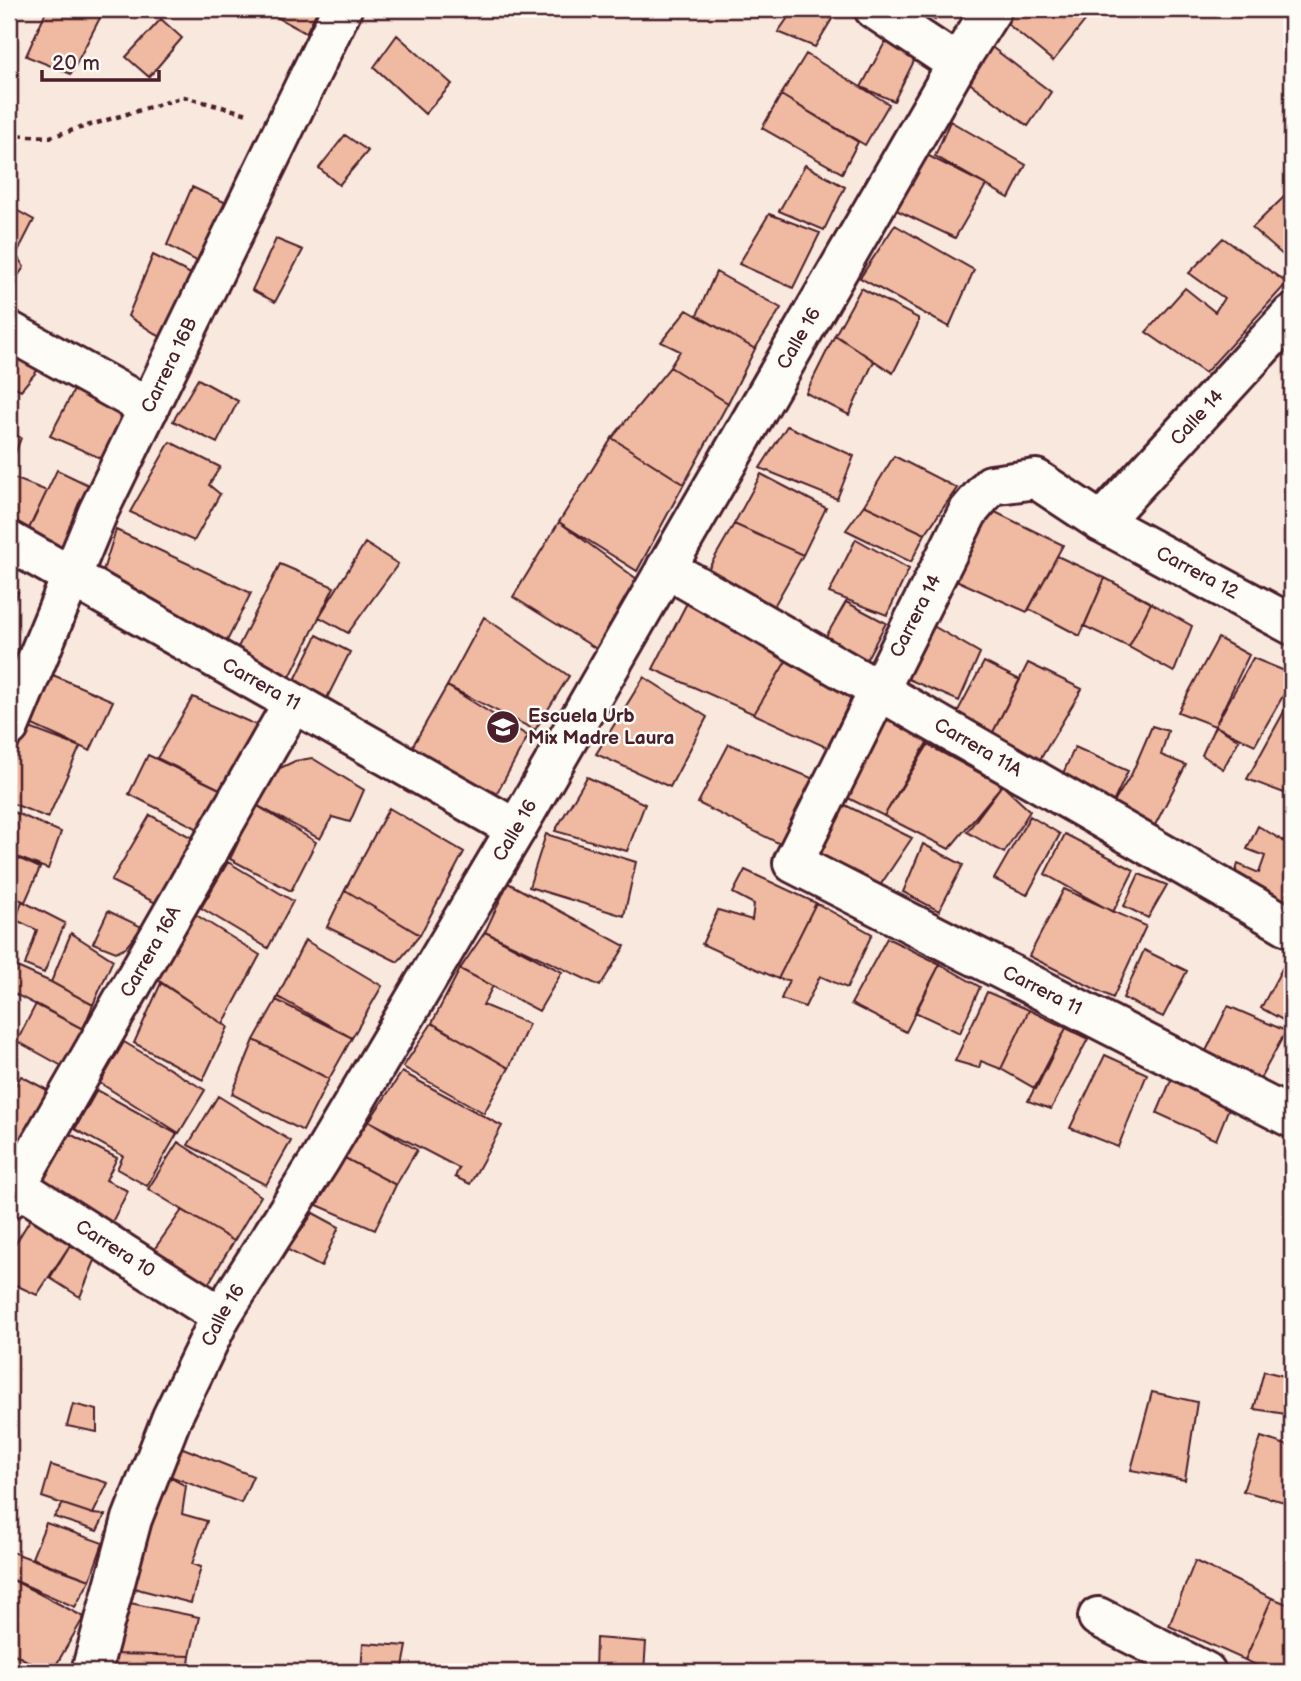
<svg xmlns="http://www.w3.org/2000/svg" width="1301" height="1681" viewBox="0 0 1301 1681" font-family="'Balsamiq Sans',sans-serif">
	<rect width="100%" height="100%" fill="#f9e8dd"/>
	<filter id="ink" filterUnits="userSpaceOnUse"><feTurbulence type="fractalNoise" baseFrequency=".0143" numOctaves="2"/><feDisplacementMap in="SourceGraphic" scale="14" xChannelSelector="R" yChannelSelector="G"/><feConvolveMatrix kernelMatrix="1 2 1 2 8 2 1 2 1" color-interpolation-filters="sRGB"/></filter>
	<g filter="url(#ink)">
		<path fill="#efbaa1" stroke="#4a1f2b" stroke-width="2" d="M47,9h44l11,5 -31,60 -45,-18z
			M279,9h39l-12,24 -31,-17z
			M794,9h44l-23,38 -37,-15z
			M916,9h25l-6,11z
			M999,9h89l4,3 -39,49 -58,-47z
			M161,19l21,19 -33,39 -23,-20z
			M890,33l30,16 -26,52 -33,-14z
			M397,35l55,49 -27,30 -51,-47z
			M989,45l62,47 -23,34 -64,-47z
			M806,54l83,50 -24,41 -84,-50z
			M781,95l77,47 -16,31 -80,-45z
			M950,121l76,44 -17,33 -74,-42z
			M345,135l23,16 -29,34 -20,-17z
			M923,153l63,32 -31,53 -63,-30z
			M805,165l40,22 -21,43 -45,-19z
			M192,187l41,19 -29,59 -37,-20z
			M1292,189v74l-40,-35z
			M9,206l25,14 -18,35 8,12 -15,22z
			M769,214l51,19 -27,55 -54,-24z
			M895,225l79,45 -25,57 -89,-49z
			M1223,238l64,45 -82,90 -59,-41 39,-44 30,24 9,-14 -35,-25z
			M276,239l27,11 -28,52 -23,-12z
			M153,255l52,26 -35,62 -42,-27z
			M716,272l65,36 -26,41 -58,-34z
			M861,288l57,30v6l-25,49 -58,-38z
			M687,310l68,39 -27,54 -58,-36 10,-16 -19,-9z
			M835,335l39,26 -25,54 -43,-22z
			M9,349l29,16 -1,6 -16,19 -12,-6z
			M670,367l58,36 -44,81 -72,-46z
			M198,379l40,22 -21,42 -44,-22z
			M75,388l56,27 -24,46 -57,-25z
			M787,426l67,30 -17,43 -77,-31z
			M9,431l12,7 -12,31z
			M612,438l72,46 -47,87 -78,-49z
			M170,442l50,25 -11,18 11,9 -26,47 -64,-29z
			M894,456l63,32 -32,46 -61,-29z
			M57,470l40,19 -33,59 -39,-11z
			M761,474l65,34 -23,47 -69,-31z
			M9,476l38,15 -22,46 -16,-10z
			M864,505l61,29 -14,28 -65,-32z
			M991,510l72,35 -36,67 -82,-37z
			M559,522l78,57 -37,72 -87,-54z
			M734,524l69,31 -30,53 -70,-30z
			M116,530l135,63 -25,50 -127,-60z
			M856,539l53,30 -22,46 -58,-22z
			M365,543l33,21 -50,69 -29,-16z
			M1057,556l48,22 -25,58 -51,-27z
			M280,564l54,23 -44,90 -55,-24z
			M1105,578l46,25 -22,44 -45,-21z
			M9,588l9,4 -9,22z
			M689,599l99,59 -34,56 -101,-45z
			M846,602l40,21 -22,41 -43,-19z
			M1151,603l41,23 -18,46 -45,-25z
			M484,617l85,59 -34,54 -88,-44z
			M928,623l52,30 -21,48 -58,-25z
			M317,635l33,17 -24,48 -34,-14z
			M1218,638l31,17 -34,71 -37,-14z
			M788,658l67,32 -27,58 -74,-34z
			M1253,658l39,16v6l-37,65 -40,-19z
			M984,662l36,18 -31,60 -36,-20z
			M1028,663l54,26 -47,79 -46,-28z
			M53,675l60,26 -23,50 -62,-28z
			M644,677l63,40 -37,70 -74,-33z
			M447,686l81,50 -33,61 -84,-48z
			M193,697l70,31 -35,65 -71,-35z
			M1292,697v80l-8,16 -37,-14z
			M886,716l42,25 -44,75 -40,-20z
			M1152,726l16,5 -7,24 25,10 -33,64 -43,-20 22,-36z
			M1215,726l24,14 -16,29 -21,-14z
			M27,727l53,20 -32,71 -39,-16v-31z
			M729,744l85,35 -30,67 -86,-43z
			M928,745l74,40 -53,64 -65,-33z
			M1075,747l53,24 -18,38 -51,-27z
			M148,755l80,38 -24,39 -75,-38z
			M312,758l52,32 -14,32 -18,-5 -12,22 -64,-34 22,-36 17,-8z
			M587,777l58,27 -18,47 -72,-20z
			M1002,785l28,26 -26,42 -37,-21z
			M839,802l73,36 -33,49 -66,-30z
			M256,805l60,37 -25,49 -61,-32z
			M389,808l75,44 -44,83 -75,-45z
			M9,810l52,22 -13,37 -39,-15z
			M150,815l48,26 -40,63 -47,-23z
			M1030,816l30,18 -33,61 -33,-16z
			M1258,826l34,20v52l-5,11 -54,-27 5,-18 21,9 6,-17 -18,-7z
			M546,834l90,28 -12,54 -95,-29z
			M1065,834l69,36 -21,42 -68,-38z
			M923,844l40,21 -24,46 -36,-19z
			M9,854l31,14 -15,34 -16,-7z
			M228,862l65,39 -25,47 -67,-40z
			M745,870l71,33 -38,76 -76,-35 16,-34 34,10 2,-16 -21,-11z
			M1139,874l28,11 -19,33 -24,-12z
			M508,883l117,63 -25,40 -115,-54z
			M1064,889l82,37 -33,72 -84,-42z
			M345,890l75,45 -22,27 -71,-35z
			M22,901l43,22 -21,50 -19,-8 12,-35 -21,-10z
			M816,903l56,31 -25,54 -27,-12 -15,31 -24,-8 8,-19 -11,-1z
			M108,911l34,16 -16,20 -10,5 -23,-9z
			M193,913l67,42 -37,69 -71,-48z
			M485,932l77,40 -23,39 -79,-42z
			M71,933l42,27 -20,45 -42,-23z
			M887,938l53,26 -34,68 -55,-28z
			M305,940l77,46 -30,52 -76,-38z
			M1144,950l43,21 -24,46 -40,-19z
			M1292,950v75l-31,-17z
			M940,964l40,23 -20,46 -45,-21z
			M17,967l34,15 42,23 -10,24 -74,-38v-10z
			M460,969l33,17 -10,19 46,19 -20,44 -77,-45z
			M161,983l67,44 -25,53 -69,-37z
			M987,992l42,18 -28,59 -20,-8 -2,7 -24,-7z
			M278,997l74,41 -23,41 -75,-39z
			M36,1004l47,25 -21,37 -45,-25z
			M1228,1006l58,25 -26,48 -56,-24z
			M1029,1010l37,18 -30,61 -35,-20z
			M432,1023l77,45 -25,45 -81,-46z
			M1066,1028l22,11 -37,70 -23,-8z
			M254,1040l75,39 -26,52 -71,-37z
			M124,1042l81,48 -26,43 -79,-50z
			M1105,1055l42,19 -29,73 -48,-19z
			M402,1072l100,54 -32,58 -15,-7 4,-9 -90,-47z
			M21,1076l28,15 -40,68v-63z
			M1171,1080l59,25 -14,35 -59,-27z
			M97,1090l80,44 -30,52 -30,-17 6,-13 -48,-27z
			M218,1096l73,45 -25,44 -78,-40z
			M369,1121l48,29 -21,35 -53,-28z
			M66,1132l51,26 -11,22 22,11 -20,39 -73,-37z
			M178,1142l83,54 -27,45 -86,-52z
			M343,1157l53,28 -21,45 -58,-25z
			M182,1210l52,31 -30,50 -58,-30z
			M313,1213l26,14 -18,40 -33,-17z
			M33,1215l37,30 -33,50 -28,-13v-28z
			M70,1245l26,13 -16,39 -30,-19z
			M1264,1371l28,7v37l-38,-6z
			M1152,1392l45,10 -12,78 -54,-10z
			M73,1404l24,6v22l-30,-6z
			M1261,1437l31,10v57l-49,-13z
			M178,1446l75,30 -12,27 -79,-30z
			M51,1465l57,18 -15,31 -51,-17z
			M162,1473l24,13 -4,28 25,7 -15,43 9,3 -10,36 -65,-17z
			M63,1504l30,10 12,1 -8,16 -43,-14z
			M46,1523l57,20 -13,37 -58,-22z
			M9,1551l81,29 -15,27 -66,-29z
			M1195,1561l77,37 -27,62 -76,-34z
			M9,1578l75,39 -32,55h-5l-38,-21z
			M1272,1598l20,8v66h-21l-26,-12z
			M130,1603l69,14 -9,39 -73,-2z
			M596,1638l50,4 -2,30h-49z
			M363,1643l44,3 -5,26h-41z
			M9,1651l38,21h-38z
			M117,1654l73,2 -2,16h-76z
			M1100,1665l21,7h-25z"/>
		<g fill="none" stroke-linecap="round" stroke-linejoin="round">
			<g stroke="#4a1f2b" stroke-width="44">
				<g id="minor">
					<path d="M874,9l83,55"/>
					<path d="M9,331l140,77"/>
					<path id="s1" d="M1101,522l191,-208"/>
					<path id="s2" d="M9,541l507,288"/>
					<path id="s3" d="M666,568l626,360"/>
					<path id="s4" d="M1292,625l-191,-103 -65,-43 -45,6 -23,27 -175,351 499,255"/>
					<path id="s5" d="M9,727l89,-215 244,-503"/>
					<path id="s6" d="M9,1181l212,135"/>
					<path id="s7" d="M9,1199l284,-496"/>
					<path d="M1098,1617l108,55"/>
					<path id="s8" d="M91,1672l41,-153 40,-102 49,-101 99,-156 196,-331 441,-765 35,-55"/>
				</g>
			</g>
			<path stroke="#4a1f2b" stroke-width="4.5" stroke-dasharray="5 5" stroke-linecap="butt" d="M9,135l41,2 134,-40 64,17"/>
			<use href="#minor" stroke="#fdfcf7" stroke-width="38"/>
		</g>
	</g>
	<defs>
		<g id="school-disc" transform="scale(1.75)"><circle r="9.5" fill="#4a1f2b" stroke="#fdfcf7"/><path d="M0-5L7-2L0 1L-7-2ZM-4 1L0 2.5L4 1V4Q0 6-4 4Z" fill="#fff"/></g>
	</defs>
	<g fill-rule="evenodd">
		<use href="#school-disc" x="503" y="727"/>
	</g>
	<g text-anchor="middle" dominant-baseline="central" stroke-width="5" stroke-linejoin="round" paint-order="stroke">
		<g font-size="19" fill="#4a1f2b" stroke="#fdfcf7">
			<text stroke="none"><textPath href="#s8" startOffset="1516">Calle 16</textPath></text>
			<text stroke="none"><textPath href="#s5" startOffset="396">Carrera 16B</textPath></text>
			<text stroke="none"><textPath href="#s1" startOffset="142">Calle 14</textPath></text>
			<text transform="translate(1197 573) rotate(28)">Carrera 12</text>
			<text transform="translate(916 616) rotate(-63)">Carrera 14</text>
			<text stroke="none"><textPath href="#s2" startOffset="290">Carrera 11</textPath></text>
			<text stroke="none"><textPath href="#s3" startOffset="360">Carrera 11A</textPath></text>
			<text stroke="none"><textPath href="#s8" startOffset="948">Calle 16</textPath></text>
			<text stroke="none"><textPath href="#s7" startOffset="285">Carrera 16A</textPath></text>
			<text stroke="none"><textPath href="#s4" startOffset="1048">Carrera 11</textPath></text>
			<text stroke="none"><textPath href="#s6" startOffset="126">Carrera 10</textPath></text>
			<text stroke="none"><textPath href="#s8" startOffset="382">Calle 16</textPath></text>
		</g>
		<g font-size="19" font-weight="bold" fill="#4a1f2b" stroke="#fdfcf7" text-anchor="start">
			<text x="528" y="716">Escuela Urb<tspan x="528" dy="22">Mix Madre Laura</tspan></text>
		</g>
	</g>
	<rect width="1301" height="1681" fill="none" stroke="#fdfcf7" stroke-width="35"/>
	<rect x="18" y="18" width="1266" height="1646" fill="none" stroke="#4a1f2b" stroke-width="2.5" filter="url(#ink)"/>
	<path d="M42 70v10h117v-10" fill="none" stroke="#4a1f2b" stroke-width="3.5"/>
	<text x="52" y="70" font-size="21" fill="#4a1f2b" stroke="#fdfcf7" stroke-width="5" paint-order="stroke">20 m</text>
</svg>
